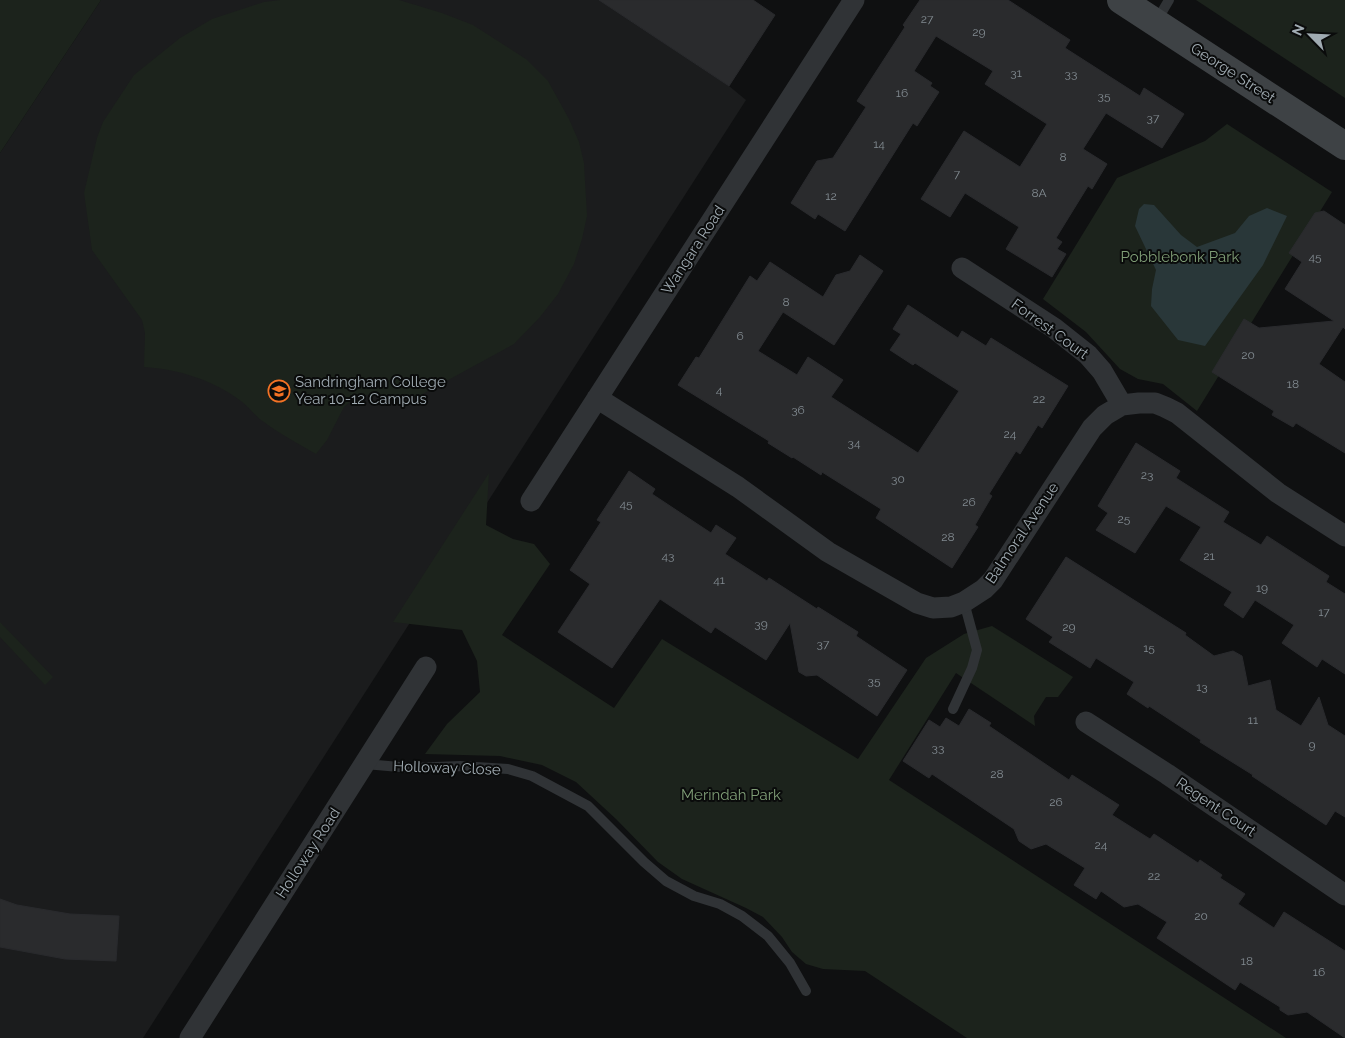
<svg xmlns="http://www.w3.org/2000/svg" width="1345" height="1038" viewBox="0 0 1345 1038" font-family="Raleway,sans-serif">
	<rect width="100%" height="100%" fill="#0f1011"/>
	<path fill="#1b1c1d" d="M101,0h498l130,86 17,14 -603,938h-143v-885z"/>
	<path fill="#1c231c" d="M0,0h101l-101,153z
		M280,0h119l43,13 31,12 53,34 22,22 21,38 10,23 5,21 3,53 -5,23 -8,25 -16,30 -18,23 -26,27 -95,52 -17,2 -26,-4 -19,2 -13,11 -17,33 -11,14c-17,-10 -36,-20 -52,-32 -9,-6 -15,-15 -23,-21 -28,-21 -63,-32 -97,-34l1,-34 -3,-13 -50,-70 -8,-57 13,-55 6,-16 31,-47 46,-37 32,-19 52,-17z
		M1196,0h149v98z
		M1227,124l105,68 -135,219 -34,-27 -25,-5 -18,-10 -34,-37 -43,-33 74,-121 88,-37z
		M489,473l-3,52 27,14 21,5 16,20 -48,71 112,73 48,-69 196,120 68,-101 38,-24 28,-8 81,51 -15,20h-12l-12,19 1,10 -79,-53 -67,107 397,258h-319l-102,-67 -42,-2 -17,-5 -14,-12 -10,-15 -19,-20 -17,-9 -64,-29 -24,-17 -42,-43 -40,-37 -34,-17 -42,-9 -75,-2 22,-30 33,-32 -3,-31 -15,-31 -69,-8z
		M0,622l53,55 -8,8 -45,-48z"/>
	<path fill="#293739" d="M1144,204l10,1 27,30 16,12 38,-14 14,-17 18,-8 20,8 -24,49 -58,81 -27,-6 -27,-34 1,-17 4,-19 -21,-44 4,-17z"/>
	<path fill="#2a2b2d" stroke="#292a2d" d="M599,0h154l22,15 -46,71z
		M920,0h88l62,40 -5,8 75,48 4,-8 40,26 -22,34 -56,-35 -23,36 24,15 -15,25 -4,-3 -32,52 6,4 -5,7 9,5 -14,23 -46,-28 13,-22 -54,-34 -15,24 -29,-18 43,-68 56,36 27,-43 -62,-40 8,-13 -57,-35 -22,35 18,12 -2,3 9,6 -22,34 -4,-3 -68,108 -27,-17 -3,5 -24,-16 26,-42 16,-3 33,-51 -9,-6 48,-74 -2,-2z
		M1324,211l21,14v104l-2,-2 -24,37 26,18v71l-49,-30 -3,4 -21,-12 2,-4 -62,-39 32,-53 15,9 75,-7 -49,-32 17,-27 -13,-9 26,-40z
		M860,255l23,16 -49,74 -51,-33 -25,39 39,24 11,-18 35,23 -12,17 87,56 41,-62 -44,-28 -2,2 -23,-15 11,-16 -8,-5 15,-24 50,33 4,-7 24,15 5,-8 77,48 -26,42 -4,-3 -18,29 -4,-3 -27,43 3,2 -17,29 3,2 -26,41 -76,-50 5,-9 -59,-37 -1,3 -28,-18 -1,1 -24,-15 1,-2 -91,-56 18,-28 3,1 51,-82 7,5 13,-19 53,35 13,-22 14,-4z
		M1136,443l44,28 -4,7 53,34 -6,10 38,23 6,-9 62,40 -3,6 19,12v80l-23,-15 -5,8 -35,-24 12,-18 -39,-25 -12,18 -19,-13 8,-13 -52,-32 21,-33 -35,-21 -31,47 -39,-23 12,-17 -10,-7z
		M629,471l26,18 -3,5 59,39 5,-8 20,13 -11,16 42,27 2,-3 48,31 1,-2 40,25 -2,4 51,34 -30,46 -60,-41 -11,1 -7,-4 -9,-49 -24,37 -51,-33 -4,6 -51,-34 -48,69 -54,-36 32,-48 -20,-14 31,-48 -4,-2z
		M1066,557l120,76 -1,2 29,21 19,-5 9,5 6,30 22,-6 6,30 25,16 18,-29 9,28 17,11v81l-10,-6 -9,14 -74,-49 1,-1 -53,-33 1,-2 -52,-34 -1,2 -21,-14 7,-12 -38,-24 -6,10 -41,-26 4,-5 -27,-18z
		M969,709l22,14 -2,3 80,54 3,-5 47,30 -7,10 38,24 4,-5 44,29 2,-3 22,15 -2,3 25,16 -7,10 36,24 10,-16 61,39v87l-38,-26 -19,3 -8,-5v-3l-40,-25 -5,8 -78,-52 10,-16 -29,-18 -14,3 -23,-16 -5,8 -22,-14 11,-17 -39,-24 -15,5 -12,-8 -5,-12 -82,-55 -3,4 -26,-17 26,-41 11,7 6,-9 13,8z
		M0,899l17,6 53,9 49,2 -3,45 -51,-2 -65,-12z"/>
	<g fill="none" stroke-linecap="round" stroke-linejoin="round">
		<path stroke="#303336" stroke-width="10" d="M1156,22l13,-22
			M953,709l19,-41 5,-18 -13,-48
			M365,764l46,4 49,-2 48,3 24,7 56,30 56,56 22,19 28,15 26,8 22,12 26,20 22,27 16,28"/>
		<path stroke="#303336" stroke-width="21" d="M962,268l92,60 34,27 14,16 20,34
			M597,398l141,89 90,65 89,51 16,5 18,-1 13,-5 20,-13 9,-9 99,-152 13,-13 17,-10 17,-2h16l10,4 12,6 101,80 67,43
			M531,501l323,-501
			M1086,722l81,52 178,121
			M190,1038l236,-371"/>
		<path stroke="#3e4245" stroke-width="28" d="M1121,0l224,146"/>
	</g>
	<defs>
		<g id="school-ring" transform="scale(1.125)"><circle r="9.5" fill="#0a0b0b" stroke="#f37225" stroke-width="1.5"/><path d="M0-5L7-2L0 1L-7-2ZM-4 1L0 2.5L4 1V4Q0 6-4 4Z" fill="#f37225"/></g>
	</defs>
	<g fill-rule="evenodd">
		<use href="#school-ring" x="279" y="391"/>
	</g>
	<g text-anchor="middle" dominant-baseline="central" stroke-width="4" stroke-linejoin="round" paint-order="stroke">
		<g font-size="12" fill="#828b91">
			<text x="927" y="19">27</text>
			<text x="979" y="32">29</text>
			<text x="1016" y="73">31</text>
			<text x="1071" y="74">33</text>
			<text x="902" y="93">16</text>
			<text x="1104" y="96">35</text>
			<text x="1153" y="118">37</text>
			<text x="879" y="144">14</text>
			<text x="1063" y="157">8</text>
			<text x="957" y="174">7</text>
			<text x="1039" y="193">8A</text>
			<text x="831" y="196">12</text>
			<text x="1315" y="257">45</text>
			<text x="786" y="302">8</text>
			<text x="740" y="336">6</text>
			<text x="1248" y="355">20</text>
			<text x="1293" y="384">18</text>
			<text x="719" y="390">4</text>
			<text x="1039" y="399">22</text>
			<text x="798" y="410">36</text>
			<text x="1010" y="434">24</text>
			<text x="854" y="443">34</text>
			<text x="1147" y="475">23</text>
			<text x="898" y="479">30</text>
			<text x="969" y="502">26</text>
			<text x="626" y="504">45</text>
			<text x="1124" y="519">25</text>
			<text x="948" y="537">28</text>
			<text x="668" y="556">43</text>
			<text x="1209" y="556">21</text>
			<text x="719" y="580">41</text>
			<text x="1262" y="588">19</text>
			<text x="1324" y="612">17</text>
			<text x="761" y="624">39</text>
			<text x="1069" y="627">29</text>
			<text x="823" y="644">37</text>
			<text x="1149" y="648">15</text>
			<text x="874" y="681">35</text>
			<text x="1202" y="687">13</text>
			<text x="1253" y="720">11</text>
			<text x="1312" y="745">9</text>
			<text x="938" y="748">33</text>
			<text x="997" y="774">28</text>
			<text x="1056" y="802">26</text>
			<text x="1101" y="845">24</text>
			<text x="1154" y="876">22</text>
			<text x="1201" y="916">20</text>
			<text x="1247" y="961">18</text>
			<text x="1319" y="972">16</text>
		</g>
		<g font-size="15" fill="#a0abb2" stroke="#0a0b0b">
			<text transform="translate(1233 73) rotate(33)">George Street</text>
			<text transform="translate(693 250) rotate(-57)">Wangara Road</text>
			<text transform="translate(1050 329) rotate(36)">Forrest Court</text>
			<text transform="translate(1022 533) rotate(-56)">Balmoral Avenue</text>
			<text transform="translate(447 768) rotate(2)">Holloway Close</text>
			<text transform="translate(1216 807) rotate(34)">Regent Court</text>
			<text transform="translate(308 853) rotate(-57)">Holloway Road</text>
		</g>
		<g font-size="15" fill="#7f9d76" stroke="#0a0b0b">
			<text x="1180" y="257">Pobblebonk Park</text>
			<text x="731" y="795">Merindah Park</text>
		</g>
		<g font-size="15" fill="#a0abb2" stroke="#0a0b0b" text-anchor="start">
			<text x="295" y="382">Sandringham College<tspan x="295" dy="17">Year 10-12 Campus</tspan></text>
		</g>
	</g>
	<g transform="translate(1310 35) rotate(294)" stroke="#0a0b0b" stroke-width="4" paint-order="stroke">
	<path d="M0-4L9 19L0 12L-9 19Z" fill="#a0abb2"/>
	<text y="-8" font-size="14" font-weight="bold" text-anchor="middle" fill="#a0abb2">N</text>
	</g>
</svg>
